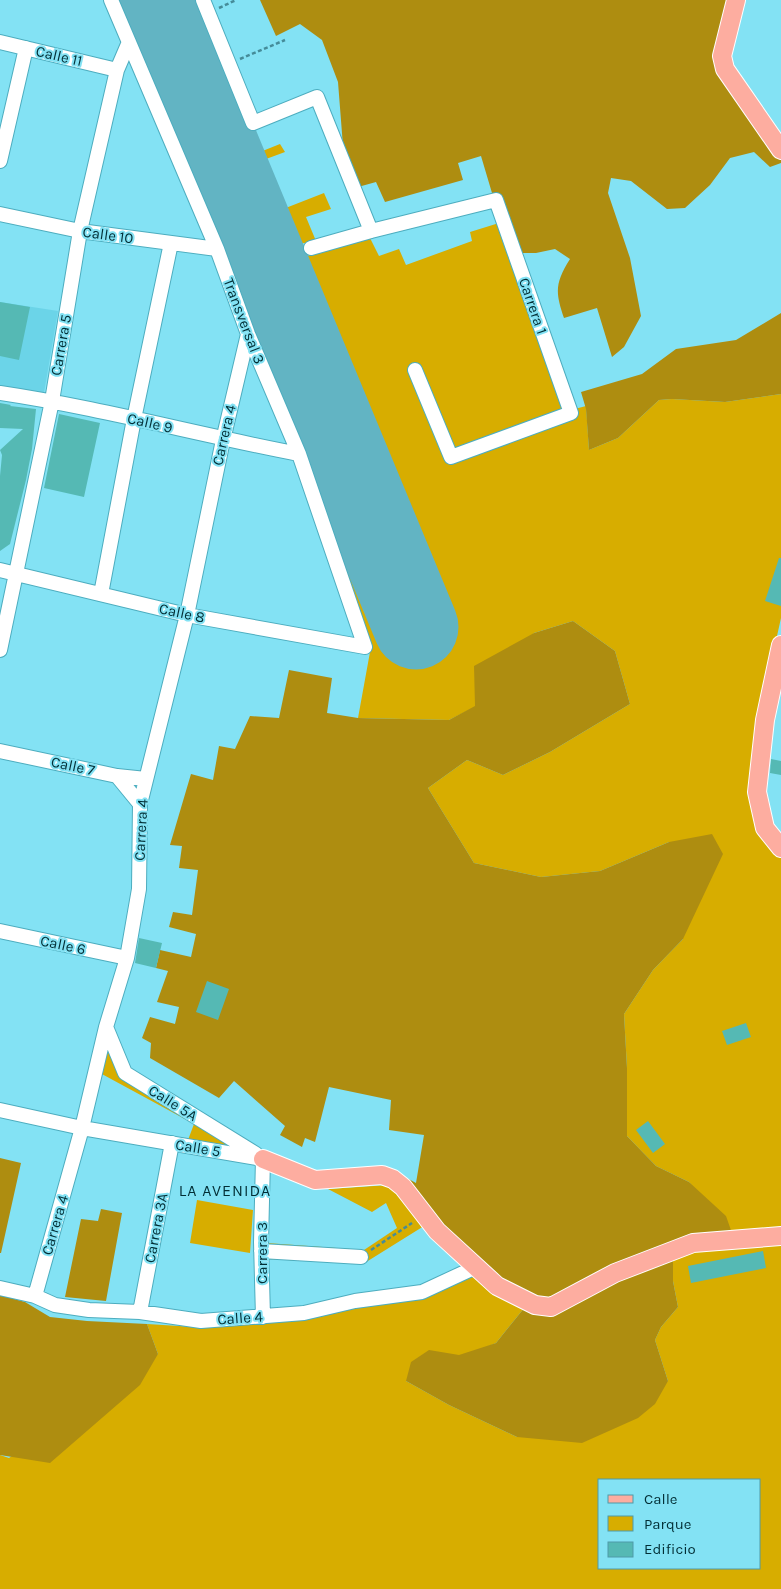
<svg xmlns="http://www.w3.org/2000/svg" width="781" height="1589" viewBox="0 0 781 1589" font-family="Karla,sans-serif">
	<rect width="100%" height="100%" fill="#83e2f4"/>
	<path fill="#6bd4e8" d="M0,302l58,9 -14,82 -44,-7z"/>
	<path fill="#d7ad00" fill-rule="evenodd" d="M114,0h82l64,152 20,-8 5,8 -27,10 20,49 46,-18 7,16 -25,8 10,24 -17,3 4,13 67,-19 9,18 20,-7 7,16 66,-24 -2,-9 29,-9 3,17 65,171 19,-5 3,44 29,-12 41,-38 13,-1 53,3 56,-8v224l-22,99 -11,73 13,38 20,27v375l-48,6 -44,-54 -33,-16 -29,-30v-68l-3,-54 29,-44 30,-31 -14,-97 -69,29 -59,6 -67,-14 -46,-75 39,-28 36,15 47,-23 80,-48 -15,-53 -42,-30 -39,12 -59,74 -26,13 -91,-2 12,-66 -66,-198z
		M107,1039l15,39 124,74 -58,-12 6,-16 -94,-51z
		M389,1185l35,41 -61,38 -94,-5 -2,-16 97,7 33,-22 -11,-25 -14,9 -44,-23z
		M197,1200l56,10 -3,43 -60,-10z
		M781,1241v348h-781v-134l9,3 149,-104 -11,-30 48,3 111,-9 166,-45 53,34 -29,36 -90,38 43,24 68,32 151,-56 -13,-41 6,-13 17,-20 -5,-26v-25l23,-7zM600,1480h160v88h-160z"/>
	<path fill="#ae8d10" d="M260,0h473l-15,55 63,98v10l-11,4 -16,-15 -24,6 -20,27 -25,23 -18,1 -36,-28 -20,-3 -3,15 22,65 11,58 -17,31 -12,10 -15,-49 -33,10c-9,-26 -9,-35 6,-59l-15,-10 -19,4h-14l-30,-60 -11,-37 -23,7 5,17 -78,22 -9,-20 -18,5 -15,-41 -5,-64 -16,-42 -22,-16 -24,12z
		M781,313v81l-56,8 -53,-3 -13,1 -41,38 -29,12 -3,-41 -5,-17 61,-18 34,-25 60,-9z
		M573,621l42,30 15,53 -80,48 -47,23 -36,-15 -39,28 46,75 67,14 59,-6 69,-29 43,-8 11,20 -40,85 -30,31 -29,44 3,54v68l29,30 33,16 37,34 7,20 -184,65 -13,-2 -37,-18 -58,-55 -38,-50 13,7 8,-48 -35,-5 2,-30 -62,-13 -14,55 -10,-4 -3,9 -22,-12 5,-9 -51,-45 -15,17 -69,-40 1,-15 -9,-5 8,-21 25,7 4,-17 -22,-5 11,-31 -12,-3 4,-18 31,7 5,-23 -27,-7 4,-15 19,3 6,-45 -19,-2 3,-22 -12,-1 21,-71 22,6 6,-34 16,3 15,-33 29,2 10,-48 43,8 -5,35 31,5 91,2 26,-14 -1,-40 60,-33z
		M0,1158l21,5 -20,90h-1z
		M101,1209l21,4 -16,88 -41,-4 16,-78 17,2z
		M673,1256v25l5,26 -17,20 -6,13 13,41 -13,23 -17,14 -56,25 -65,-6 -68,-32 -43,-24 5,-19 18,-12 30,5 37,-12 29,-36 92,-28z
		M0,1295l25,7 25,15 37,4 60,3 11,30 -18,31 -90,78 -50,-8z"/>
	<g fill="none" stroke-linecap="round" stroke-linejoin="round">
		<path stroke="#62b4c3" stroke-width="85" d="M156,0l260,627"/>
	</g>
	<path fill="#55b9b4" d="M0,302l30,5 -11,53 -19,-4z
		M0,403l11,2 -1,1 26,3 -4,40 -6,31 -16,64 -10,7v-75l2,-21 -2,-5 23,-21 -23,-1z
		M59,414l41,9 -16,74 -40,-9z
		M779,558h2v48l-16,-5z
		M771,759l10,2v14l-11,-2z
		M139,938l23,5 -6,25 -21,-5z
		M207,981l22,8 -11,31 -22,-8z
		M746,1023l5,14 -24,8 -5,-14z
		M648,1121l17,23 -12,9 -17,-23z
		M763,1251l3,17 -75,15 -3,-17z"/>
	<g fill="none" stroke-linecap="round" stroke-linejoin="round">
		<g stroke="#4dadbf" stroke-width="16">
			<path id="minor" d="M203,0l50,123 64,-26 54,134
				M0,42l117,28
				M0,161l26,-113
				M0,214l80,17 137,18
				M311,248l60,-17 125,-31 75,213 -120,44 -36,-87
				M0,393c101,15 199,42 299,61
				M0,570l187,45 178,32 -66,-193 -51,-120 -31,-85 -106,-249
				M101,594l33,-175 37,-176
				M0,650l52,-249 28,-170 37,-161 12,-28
				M0,751l117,25 29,3
				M117,776l23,28
				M0,931l127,27
				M106,1027l19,46 131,81
				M0,1110l82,18 181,31
				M261,1251l100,6
				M0,1288l35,8 20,9 34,5 51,2 61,9 103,-8 51,-12 67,-9 54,-25
				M35,1296l47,-168 24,-101 21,-69 12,-69 1,-85 47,-189 36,-175 25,-106
				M140,1312l32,-169
				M263,1317l-2,-75 2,-83"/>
		</g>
		<g stroke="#fff" stroke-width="20">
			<path id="major" d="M736,0l-14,56 3,13 56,81
				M781,645l-16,75 -8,72 8,36 16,20
				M263,1159l52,21 67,-5 11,4 10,8 34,44 60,55 38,19 16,2 64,-34 78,-30 88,-7"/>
		</g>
		<path stroke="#458c99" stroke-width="2.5" stroke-dasharray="4 2.5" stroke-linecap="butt" d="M219,8l17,-8
			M240,59l45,-19
			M371,1250l41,-27"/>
		<use href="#minor" stroke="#fff" stroke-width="14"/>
		<use href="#major" stroke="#fdada0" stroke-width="18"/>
	</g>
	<g text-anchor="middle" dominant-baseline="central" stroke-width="4" stroke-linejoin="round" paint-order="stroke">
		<g font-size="15" fill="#022e35" stroke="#83e2f4">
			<text transform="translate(59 56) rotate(13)">Calle 11</text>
			<text transform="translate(108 235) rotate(8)">Calle 10</text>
			<text transform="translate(533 306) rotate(71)">Carrera 1</text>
			<text transform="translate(244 321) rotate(69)">Transversal 3</text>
			<text transform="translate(61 345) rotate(-80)">Carrera 5</text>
			<text transform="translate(150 423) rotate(13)">Calle 9</text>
			<text transform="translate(224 435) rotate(-77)">Carrera 4</text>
			<text transform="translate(182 613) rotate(12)">Calle 8</text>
			<text transform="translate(73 766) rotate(12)">Calle 7</text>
			<text transform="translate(141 830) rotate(-87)">Carrera 4</text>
			<text transform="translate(63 945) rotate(12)">Calle 6</text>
			<text transform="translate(173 1103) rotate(32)">Calle 5A</text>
			<text transform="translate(198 1148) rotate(9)">Calle 5</text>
			<text transform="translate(55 1225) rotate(-74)">Carrera 4</text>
			<text transform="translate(156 1228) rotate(-79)">Carrera 3A</text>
			<text transform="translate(262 1253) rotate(-90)">Carrera 3</text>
			<text transform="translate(240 1318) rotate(-4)">Calle 4</text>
		</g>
		<g font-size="16" letter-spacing="1" fill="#022e35" stroke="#83e2f4">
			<text x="225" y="1190">LA AVENIDA</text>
		</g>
	</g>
	<rect x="598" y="1479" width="162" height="90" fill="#83e2f4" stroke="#4f9aa8"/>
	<rect x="608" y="1495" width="25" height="8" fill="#fdada0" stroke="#4f9aa8"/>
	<text x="644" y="1504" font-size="15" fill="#022e35">Calle</text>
	<rect x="608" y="1516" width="25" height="15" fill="#d7ad00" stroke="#4f9aa8"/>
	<text x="644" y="1529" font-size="15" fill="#022e35">Parque</text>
	<rect x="608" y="1542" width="25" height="15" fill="#55b9b4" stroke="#4f9aa8"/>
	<text x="644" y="1554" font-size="15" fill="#022e35">Edificio</text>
</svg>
